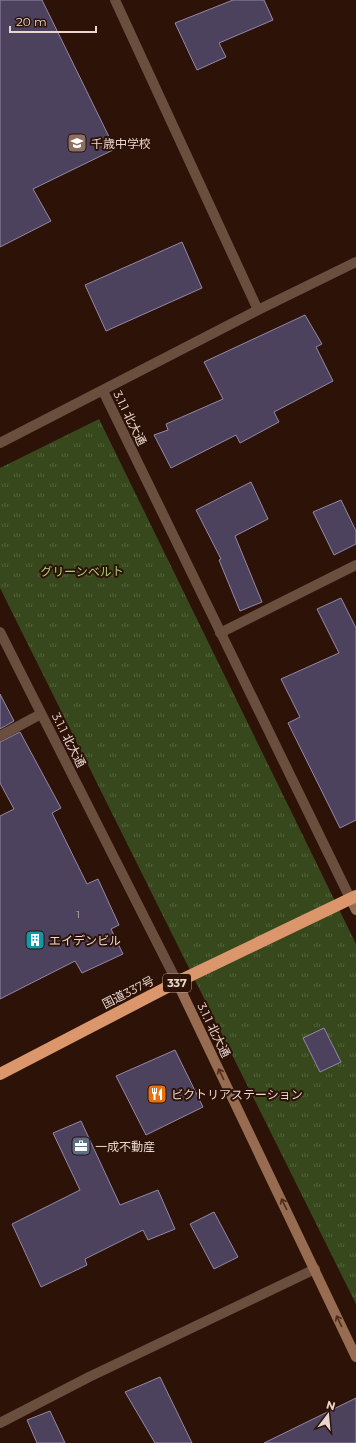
<svg xmlns="http://www.w3.org/2000/svg" width="356" height="1443" viewBox="0 0 356 1443" font-family="Montserrat,'Noto Sans JP',sans-serif">
	<defs>
		<pattern id="grass-tufts" width="24" height="20" patternUnits="userSpaceOnUse"><rect width="24" height="20" fill="#37491c"/><path d="M3 7l-1-3M5 7V3M7 7l1-3M15 17l-1-3M17 17v-4M19 17l1-3" fill="none" stroke="#54623c"/></pattern>
	</defs>
	<rect width="100%" height="100%" fill="#2d1208"/>
	<path fill="url(#grass-tufts)" d="M99,419l257,525v360l-356,-716v-120z"/>
	<path fill="#4d425e" stroke="#9388a7" d="M0,0h42l73,149 -82,40 18,32 -51,26z
		M233,0h31l9,20 -54,23 7,14 -29,13 -22,-47z
		M182,242l20,46 -96,43 -21,-46z
		M305,315l17,29 -6,3 17,34 -59,31 5,10 -39,21 -4,-8 -65,33 -17,-33 14,-5 -2,-6 57,-25 -19,-37z
		M251,482l17,37 -33,17 27,66 -22,9 -21,-51 2,-1 -25,-49z
		M341,500l15,31v13l-22,11 -21,-43z
		M341,598l15,30v192l-16,8 -52,-105 12,-6 -19,-38 58,-26 -22,-44z
		M0,694l14,27 -14,8z
		M20,732l41,76 -9,5 35,71 11,-5 21,46 -8,4 12,25 -41,19 -7,-12 -75,38v-183l14,-7 -14,-26v-41z
		M324,1028l17,34 -21,10 -17,-34z
		M175,1050l28,57 -57,28 -30,-59z
		M81,1121l39,84 38,-15 17,39 -27,11 -5,-10 -58,29 2,6 -46,22 -29,-63 68,-34 -27,-57z
		M214,1212l24,45 -24,12 -24,-45z
		M160,1377l32,66h-37l-30,-51z
		M356,1398v45h-92z
		M50,1411l15,32h-28l-10,-23z"/>
	<g fill="none" stroke-linecap="round" stroke-linejoin="round">
		<path stroke="#6a4f3e" stroke-width="10" d="M115,0l143,310
			M103,391l247,507
			M0,443l258,-133 98,-48
			M0,632l177,350
			M220,633l136,-68
			M0,736l41,-22
			M0,1423l89,-46 226,-108"/>
		<path stroke="#976c51" stroke-width="10" d="M350,898l6,12
			M177,982l179,375"/>
		<path stroke="#db976b" stroke-width="12" d="M0,1074l177,-92 179,-86"/>
	</g>
	<defs><path id="oneway-shaft" d="M-6 0H5M1.5-3L5.5 0L1.5 3" fill="none" stroke-width="1.6" stroke-linecap="round" stroke-linejoin="round"/></defs>
	<g stroke="#4d2d1e">
		<use href="#oneway-shaft" transform="translate(221 1074) rotate(-116)"/>
		<use href="#oneway-shaft" transform="translate(284 1204) rotate(-116)"/>
		<use href="#oneway-shaft" transform="translate(339 1321) rotate(-115)"/>
	</g>
	<defs>
		<g id="school-square" transform="scale(1)"><rect x="-9" y="-9" width="18" height="18" rx="4" fill="#8d6e63" stroke="#2d1208"/><path d="M0-5L7-2L0 1L-7-2ZM-4 1L0 2.5L4 1V4Q0 6-4 4Z" fill="#fff"/></g>
		<g id="building-square" transform="scale(1)"><rect x="-9" y="-9" width="18" height="18" rx="4" fill="#0f9aa8" stroke="#2d1208"/><path d="M-4-6H4V6H1V3H-1V6H-4ZM-2.5-4.3h1.7v1.8h-1.7ZM.8-4.3h1.7v1.8H.8ZM-2.5-1h1.7V.8h-1.7ZM.8-1h1.7V.8H.8Z" fill="#fff"/></g>
		<g id="restaurant-square" transform="scale(1)"><rect x="-9" y="-9" width="18" height="18" rx="4" fill="#e8710a" stroke="#2d1208"/><path d="M-5-6h1v4h1v-4h1v4h1v-4h1v5L-1.5 .5V6h-2V.5L-5-1ZM5-6V6H3V1.5H1.5Q1.5-4 5-6Z" fill="#fff"/></g>
		<g id="office-square" transform="scale(1)"><rect x="-9" y="-9" width="18" height="18" rx="4" fill="#5c6f8a" stroke="#2d1208"/><path d="M-6-3h4V-5.5h4V-3h4V5H-6ZM-1-4.5V-3h2v-1.5ZM-6 0V1H6V0Z" fill="#fff"/></g>
	</defs>
	<g fill-rule="evenodd">
		<use href="#school-square" x="77" y="143"/>
		<use href="#building-square" x="35" y="940"/>
		<use href="#restaurant-square" x="157" y="1094"/>
		<use href="#office-square" x="81" y="1146"/>
	</g>
	<g text-anchor="middle" dominant-baseline="central" stroke-width="4" stroke-linejoin="round" paint-order="stroke">
		<g font-size="10" fill="#c2b1b3">
			<text x="78" y="914">1</text>
		</g>
		<rect fill="#2d1208" stroke="#b19b93" stroke-width="1" x="163" y="974" width="28" height="18" rx="3"/>
		<g font-size="11" font-weight="bold" fill="#e9d6cf">
			<text x="177" y="983">337</text>
		</g>
		<g font-size="12" fill="#e9d6cf" stroke="#2d1208" text-anchor="start">
			<text x="91" y="143">千歳中学校</text>
			<text x="49" y="940">エイデンビル</text>
			<text x="171" y="1094">ビクトリアステーション</text>
			<text x="95" y="1146">一成不動産</text>
		</g>
		<g font-size="12" fill="#e9d6cf" stroke="#2d1208">
			<text transform="translate(130 418) rotate(64)">3.1.1 北大通</text>
			<text transform="translate(69 740) rotate(63)">3.1.1 北大通</text>
			<text transform="translate(128 992) rotate(-27)">国道337号</text>
			<text transform="translate(214 1030) rotate(64)">3.1.1 北大通</text>
		</g>
		<g font-size="12" fill="#a8d070" stroke="#2d1208">
			<text x="82" y="571">グリーンベルト</text>
		</g>
	</g>
	<g transform="translate(328 1415) rotate(16)" stroke="#2d1208" stroke-width="3" paint-order="stroke">
	<path d="M0-3L7 15L0 10L-7 15Z" fill="#e9d6cf"/>
	<text y="-6" font-size="11" font-weight="bold" text-anchor="middle" fill="#e9d6cf">N</text>
	</g>
	<path d="M10 26v6h86v-6" fill="none" stroke="#e9d6cf" stroke-width="2"/>
	<text x="16" y="26" font-size="12" fill="#e9d6cf" stroke="#2d1208" stroke-width="3" paint-order="stroke">20 m</text>
</svg>
